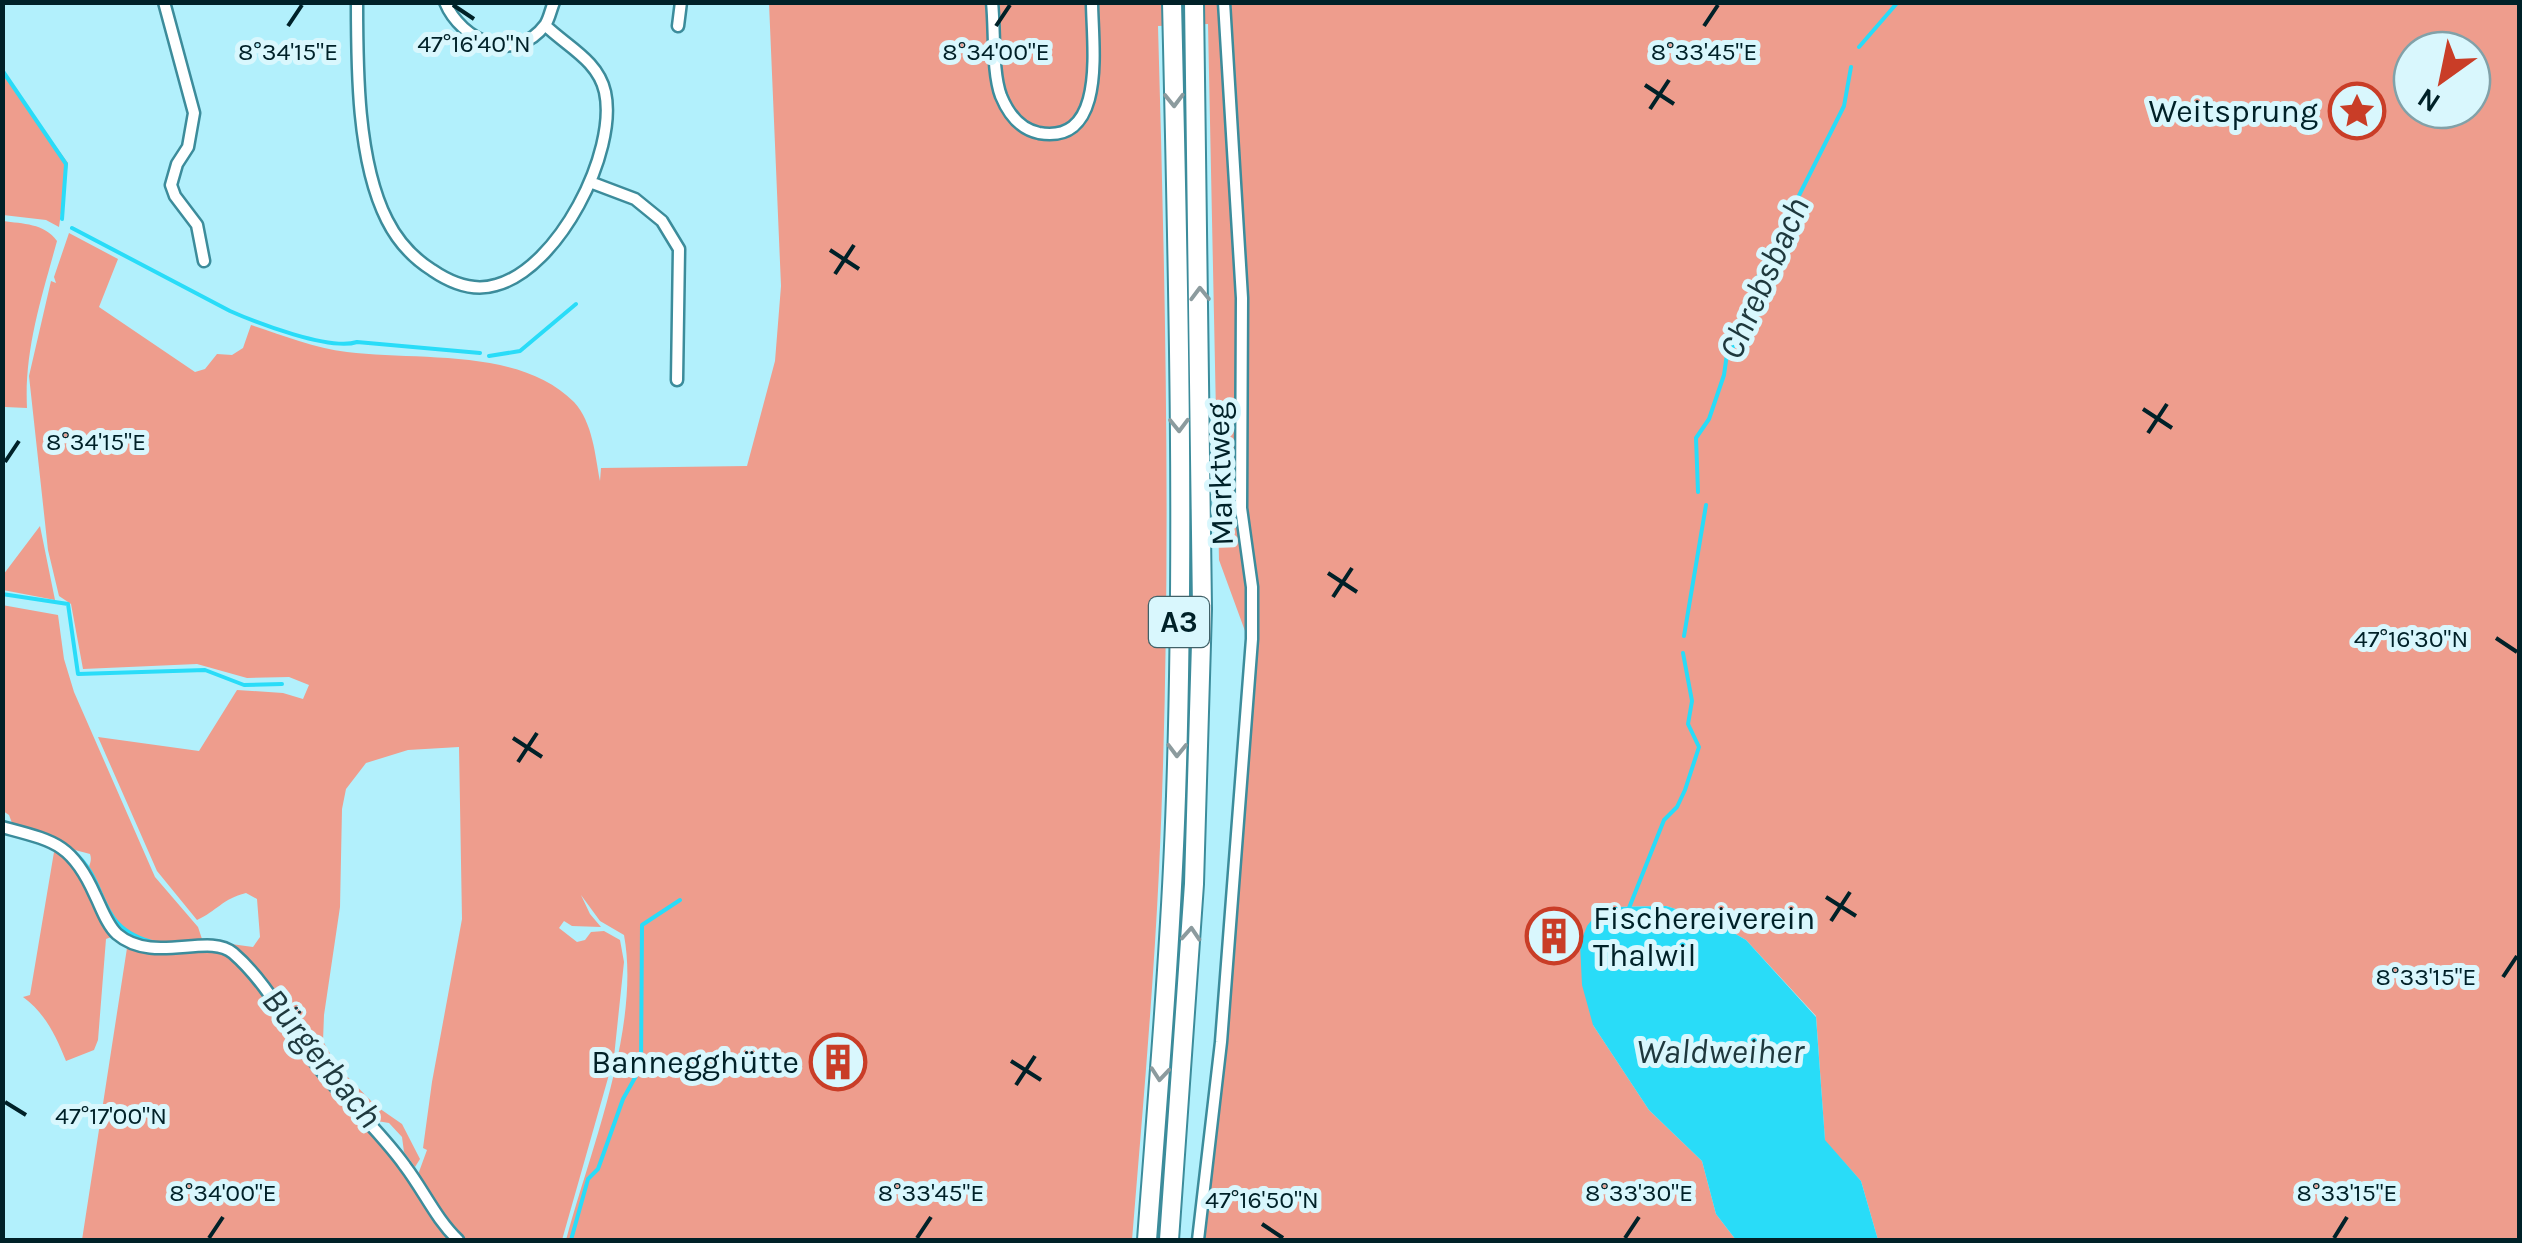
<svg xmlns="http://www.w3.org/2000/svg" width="2522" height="1243" viewBox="0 0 2522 1243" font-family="Karla,sans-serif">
	<rect width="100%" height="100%" fill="#b2f0fc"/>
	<path fill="#ee9d8d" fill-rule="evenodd" d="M769,3h1750v1237h-641l-17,-59 -36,-40 -9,-125 -70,-76 -35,-20 -45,-14 -51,1 -22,118 56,85 53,51 14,53 20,26h-531l20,-179 12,-192 19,-208 -37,-101 -11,-536 -50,2c8,281 14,564 1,845 -6,124 -17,247 -27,369h-566c24,-89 75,-213 58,-305l-24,-14 -19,-26 9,19 11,13 -29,-1 -8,-5 -5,7 18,14 8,-2 6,-8 13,-1 16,9 4,22 -10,95 -52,183h-480l45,-292c45,19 73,-17 117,18l75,105 97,109 11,-30 -4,-2 9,-66 30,-163 -3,-172 -51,3 -42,13 -20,26 -4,20 -2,98 -16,108 -1,26 14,25 39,40 26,18 18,35 -5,8 -11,-15 -2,-15 -13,-14 -12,-2 -37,-38 -106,-133 -3,-6 22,3 7,-10 -3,-38 -11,-6c-24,6 -29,18 -49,27l-40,-49 -59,-134 101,14 38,-61 46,3 20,6 6,-14 -20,-8 -42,1 -50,-14 -114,5 -12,-65 -12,-8 -11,-46 -19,-174 22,-95 5,2 -2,-6 15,-44 49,26 -19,48 96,65 10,-3 12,-15 15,1 11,-7 8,-23c31,10 63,23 96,27 70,9 173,-5 227,50 19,21 21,53 26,79l1,-13 146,-2 28,-105 6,-75zM2412,50h60v60h-60z
		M2,72l66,91 -9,64 -13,-7 -43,-5z
		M3,221c20,3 41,2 54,20 -15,55 -33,109 -30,167l-22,-1 -2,-11z
		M40,526l15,74 -52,-10v-15z
		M2,605l56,10 6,44 10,33 81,185 43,50 5,15c-44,2 -77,8 -100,-38 -4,-9 -11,-19 -14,-29 -2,-10 4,-12 1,-21l-15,-4 -38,-20 -25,-7 -3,-8 -6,-4z
		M54,852l17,9 45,74 -10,4 -8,101 -4,10 -28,11c-10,-25 -21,-48 -43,-64l7,-2z"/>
	<path fill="#29dcf8" d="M1666,906l45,14 35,20 70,77 9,123 36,41 17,59h-142l-20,-26 -14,-53 -53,-51 -56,-85 -11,-40 -2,-41 7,-18 11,-14 17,-5z"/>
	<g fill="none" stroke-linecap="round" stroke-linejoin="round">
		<path stroke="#29dcf8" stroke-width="4" d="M1859,47l39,-45
			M2,70l64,94 -4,55
			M72,228l158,83c27,12 100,40 127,31l123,11
			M489,356l31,-5 56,-47
			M1698,492l-2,-54 13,-19 15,-44 3,-21 15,-18 13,-36 2,-21 87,-173 7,-39
			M2,594l66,10 10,70 127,-4 39,15 38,-1
			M1684,636l22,-131
			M73,851c39,34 20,77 83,92
			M1629,908l35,-88 13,-13 8,-17 14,-43 -11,-23 4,-23 -9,-48
			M571,1240l17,-61 10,-10 25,-70 18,-32 1,-142 38,-25"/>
		<g stroke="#3c8c9b" stroke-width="15">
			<path id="minor" d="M164,2l30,111 -6,34 -11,17 -6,21 4,11 22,29 7,36
				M357,2c0,66 0,159 30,218 10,20 26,38 45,50 19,13 41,22 64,15 62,-16 122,-133 109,-193 -7,-32 -39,-46 -60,-67
				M445,2c16,39 70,63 100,23 4,-5 6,-16 9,-23
				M992,2c3,28 0,70 9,94 7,17 18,33 38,37 69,12 53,-90 53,-131
				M678,26l3,-24
				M590,182l45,17 27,22 17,28 -2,131
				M2,827c52,14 70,16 93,68 6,12 12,30 22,39 36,31 92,-2 116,19 37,32 57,78 87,116 27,33 60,62 85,97 19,25 31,53 53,74
				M1198,1240l23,-198 31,-403v-52l-11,-79 1,-210 -18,-296"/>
		</g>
		<g stroke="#3c8c9b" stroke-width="22">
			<path id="motorway" d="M1147,1240c11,-148 24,-296 29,-444 9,-265 2,-529 -4,-794
				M1169,1240l25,-356 8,-275 -8,-607"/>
		</g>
		<use href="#minor" stroke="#fff" stroke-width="10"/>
		<use href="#motorway" stroke="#fff" stroke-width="18"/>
	</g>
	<defs><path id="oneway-chevron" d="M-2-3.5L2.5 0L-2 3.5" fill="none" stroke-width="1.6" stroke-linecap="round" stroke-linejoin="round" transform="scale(2.5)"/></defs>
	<g stroke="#8c9b9e">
		<use href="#oneway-chevron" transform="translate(1174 100) rotate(89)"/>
		<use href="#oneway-chevron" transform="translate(1200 294) rotate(-91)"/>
		<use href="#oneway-chevron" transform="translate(1179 425) rotate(89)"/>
		<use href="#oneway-chevron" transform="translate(1177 750) rotate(91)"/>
		<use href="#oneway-chevron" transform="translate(1191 934) rotate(-86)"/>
		<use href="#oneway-chevron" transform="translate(1160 1074) rotate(95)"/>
	</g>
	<path fill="none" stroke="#002128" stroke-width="4" d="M453,5l21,14M288,26l14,-21M996,26l14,-21M1704,26l14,-21M1645,85l29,19M1650,109l19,-29M830,250l29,19M835,274l19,-29M2143,409l29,19M2148,433l19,-29M5,462l14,-21M1328,573l29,19M1333,597l19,-29M2496,638l21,14M513,738l29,19M518,762l19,-29M1826,897l30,19M1831,921l19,-29M2503,977l14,-21M1011,1061l30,19M1016,1085l19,-29M5,1102l21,13M1262,1224l21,14M209,1238l14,-21M917,1238l14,-21M1625,1238l14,-21M2334,1238l13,-21"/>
	<defs>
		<g id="sight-ring" transform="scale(2.875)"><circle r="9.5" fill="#d9f7fd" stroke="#c93d27" stroke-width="1.5"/><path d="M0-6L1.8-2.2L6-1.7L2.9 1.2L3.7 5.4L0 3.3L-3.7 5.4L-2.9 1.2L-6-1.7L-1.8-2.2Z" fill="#c93d27"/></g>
		<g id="building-ring" transform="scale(2.875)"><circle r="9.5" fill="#d9f7fd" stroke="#c93d27" stroke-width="1.5"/><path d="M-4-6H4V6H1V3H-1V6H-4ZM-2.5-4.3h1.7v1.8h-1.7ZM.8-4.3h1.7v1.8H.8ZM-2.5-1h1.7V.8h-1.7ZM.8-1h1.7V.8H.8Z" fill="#c93d27"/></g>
	</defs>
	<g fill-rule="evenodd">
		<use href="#sight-ring" x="2357" y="111"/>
		<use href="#building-ring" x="1554" y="936"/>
		<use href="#building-ring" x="838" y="1062"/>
	</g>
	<g text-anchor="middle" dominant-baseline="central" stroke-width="10" stroke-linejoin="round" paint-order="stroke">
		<rect fill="#d9f7fd" stroke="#416168" stroke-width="2.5" x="1149" y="597" width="60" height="50" rx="8"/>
		<g font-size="30" font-weight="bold" fill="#002128">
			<text x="1179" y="622">A3</text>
		</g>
		<g font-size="32" fill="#002128" stroke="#d9f7fd" text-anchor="end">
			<text x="2318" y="111">Weitsprung</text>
			<text x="1593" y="918" text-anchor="start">Fischereiverein<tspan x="1593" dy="37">Thalwil</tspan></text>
			<text x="799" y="1062">Bannegghütte</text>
		</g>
		<g font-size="32" fill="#002128" stroke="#d9f7fd">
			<text transform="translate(1220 474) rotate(-92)">Marktweg</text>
		</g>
		<g font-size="35" font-style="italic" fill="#1e383d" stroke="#d9f7fd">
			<text transform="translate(1764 278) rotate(-66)">Chrebsbach</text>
			<text x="1720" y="1051">Waldweiher</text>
			<text transform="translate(322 1058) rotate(51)">Bürgerbach</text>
		</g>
	</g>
	<g font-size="25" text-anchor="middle" fill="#002128" stroke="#d9f7fd" stroke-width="10" stroke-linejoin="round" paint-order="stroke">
		<text x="474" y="52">47°16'40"N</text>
		<text x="288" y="60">8°34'15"E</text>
		<text x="996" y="60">8°34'00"E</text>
		<text x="1704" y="60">8°33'45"E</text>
		<text x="96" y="450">8°34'15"E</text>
		<text x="2411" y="647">47°16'30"N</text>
		<text x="2426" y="985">8°33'15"E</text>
		<text x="111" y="1124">47°17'00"N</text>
		<text x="223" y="1201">8°34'00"E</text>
		<text x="931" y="1201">8°33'45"E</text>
		<text x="1639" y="1201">8°33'30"E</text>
		<text x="2347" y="1201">8°33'15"E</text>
		<text x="1262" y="1208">47°16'50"N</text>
	</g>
	<rect width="2522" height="1243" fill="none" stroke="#002128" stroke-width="10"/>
	<g transform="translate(2442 80) rotate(213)"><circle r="48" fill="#d9f7fd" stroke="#82a1a8" stroke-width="2.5"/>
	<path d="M0-8L18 38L0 25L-18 38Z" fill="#c93d27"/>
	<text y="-15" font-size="28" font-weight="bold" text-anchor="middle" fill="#002128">N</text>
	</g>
</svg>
